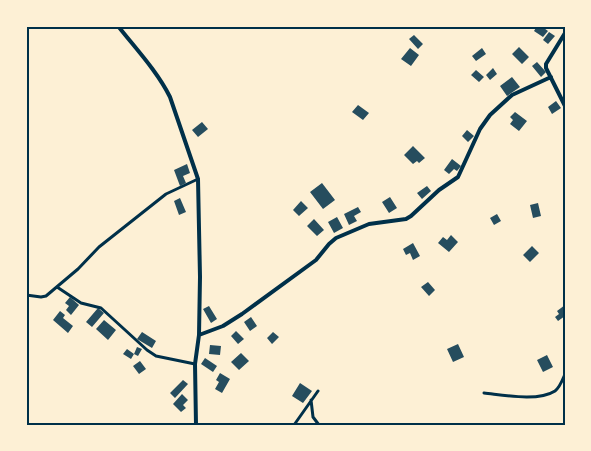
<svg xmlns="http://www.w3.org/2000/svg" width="591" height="451" viewBox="0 0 591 451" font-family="Overpass,sans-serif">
	<rect width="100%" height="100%" fill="#fdf0d5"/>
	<path fill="#264d5e" d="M537,26h4l7,5 -5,6 -9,-6z
		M549,32l6,4 -7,8 -5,-4z
		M414,35l9,9 -5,5 -9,-10z
		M519,47l10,10 -7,7 -10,-10z
		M410,48l9,7 -8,11 -10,-7z
		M482,48l4,6 -10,7 -4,-5z
		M537,62l9,10 -5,5 -9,-11z
		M493,68l4,6 -7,6 -4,-5z
		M476,70l8,7 -5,5 -8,-7z
		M512,77l8,10 -13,9 -7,-10z
		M556,101l5,7 -9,6 -4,-7z
		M358,105l11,8 -6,7 -11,-8z
		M515,112l12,9 -8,10 -9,-7 3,-4 -3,-3z
		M202,122l6,7 -10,8 -6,-7z
		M467,130l7,6 -6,6 -6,-6z
		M413,146l12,12 -6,5 -2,-2 -4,3 -9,-9z
		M452,159l9,7 -4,5 -3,-2 -5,5 -5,-4z
		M187,164l3,9 -7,3 3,7 -6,3 -6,-16z
		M322,183l13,17 -12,9 -13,-17z
		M427,186l4,5 -9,8 -5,-6z
		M390,197l7,11 -8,5 -7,-11z
		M180,198l6,14 -7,3 -5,-14z
		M301,201l7,7 -9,8 -6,-6z
		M538,203l3,13 -8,2 -3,-13z
		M358,207l3,5 -7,4 3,5 -8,4 -5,-11z
		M497,214l4,7 -7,4 -4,-7z
		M337,217l6,11 -9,5 -6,-11z
		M314,219l10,11 -7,6 -10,-10z
		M451,235l7,7 -9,10 -11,-9 5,-6 4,3z
		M413,243l7,13 -7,4 -3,-7 -4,2 -3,-6z
		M532,246l7,7 -9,9 -7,-7z
		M428,282l7,8 -6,6 -8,-9z
		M70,297l9,8 -8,10 -5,-5 3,-4 -4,-3z
		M565,305v11l-7,5 -3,-4 4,-3 -2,-3z
		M209,306l8,13 -6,4 -8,-14z
		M98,308l6,5 -12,14 -6,-5z
		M60,311l5,4 -2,3 10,8 -5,7 -15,-13z
		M251,317l6,9 -7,5 -6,-9z
		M104,320l12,10 -8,10 -12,-11z
		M236,331l8,8 -6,5 -7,-8z
		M142,332l14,9 -4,7 -15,-9z
		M273,332l6,5 -7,7 -5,-6z
		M458,344l6,13 -11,5 -6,-13z
		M210,345l11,1 -1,9 -11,-1z
		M137,347l5,2 -4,7 -4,-2 -3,5 -8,-5 4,-5 7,5z
		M241,353l8,8 -10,9 -8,-8z
		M547,355l6,12 -10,5 -6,-12z
		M205,358l12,8 -4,6 -12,-8z
		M140,361l6,8 -7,5 -6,-8z
		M220,373l10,6 -8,14 -7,-4 4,-7 -3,-2z
		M183,380l5,4 -13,14 -5,-5z
		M300,383l12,8 -9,12 -11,-7z
		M182,394l6,6 -5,5 3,3 -5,4 -8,-8z"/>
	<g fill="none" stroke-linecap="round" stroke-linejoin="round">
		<path stroke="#003049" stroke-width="3" d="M57,287l24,16 20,5 46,42 9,6 39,8
			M26,295l15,2 5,-1 32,-27 21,-22 67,-53 32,-15
			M484,393c19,2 54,9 71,-2 5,-4 7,-10 10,-17
			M311,400l2,17 6,8
			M294,425l24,-34"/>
		<path stroke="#003049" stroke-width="4" d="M118,26c18,23 39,45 52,71l28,82 2,98 -1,58 -4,29 1,61
			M565,33l-19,31v4l19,38
			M199,335l24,-9 19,-12 74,-54 13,-16 7,-6 33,-14 37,-5 5,-3 28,-26 19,-13 22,-48 10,-14 22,-20 39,-18"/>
	</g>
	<rect width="591" height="451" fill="none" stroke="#fdf0d5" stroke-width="55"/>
	<rect x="28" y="28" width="536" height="396" fill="none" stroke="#003049" stroke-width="2"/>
</svg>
